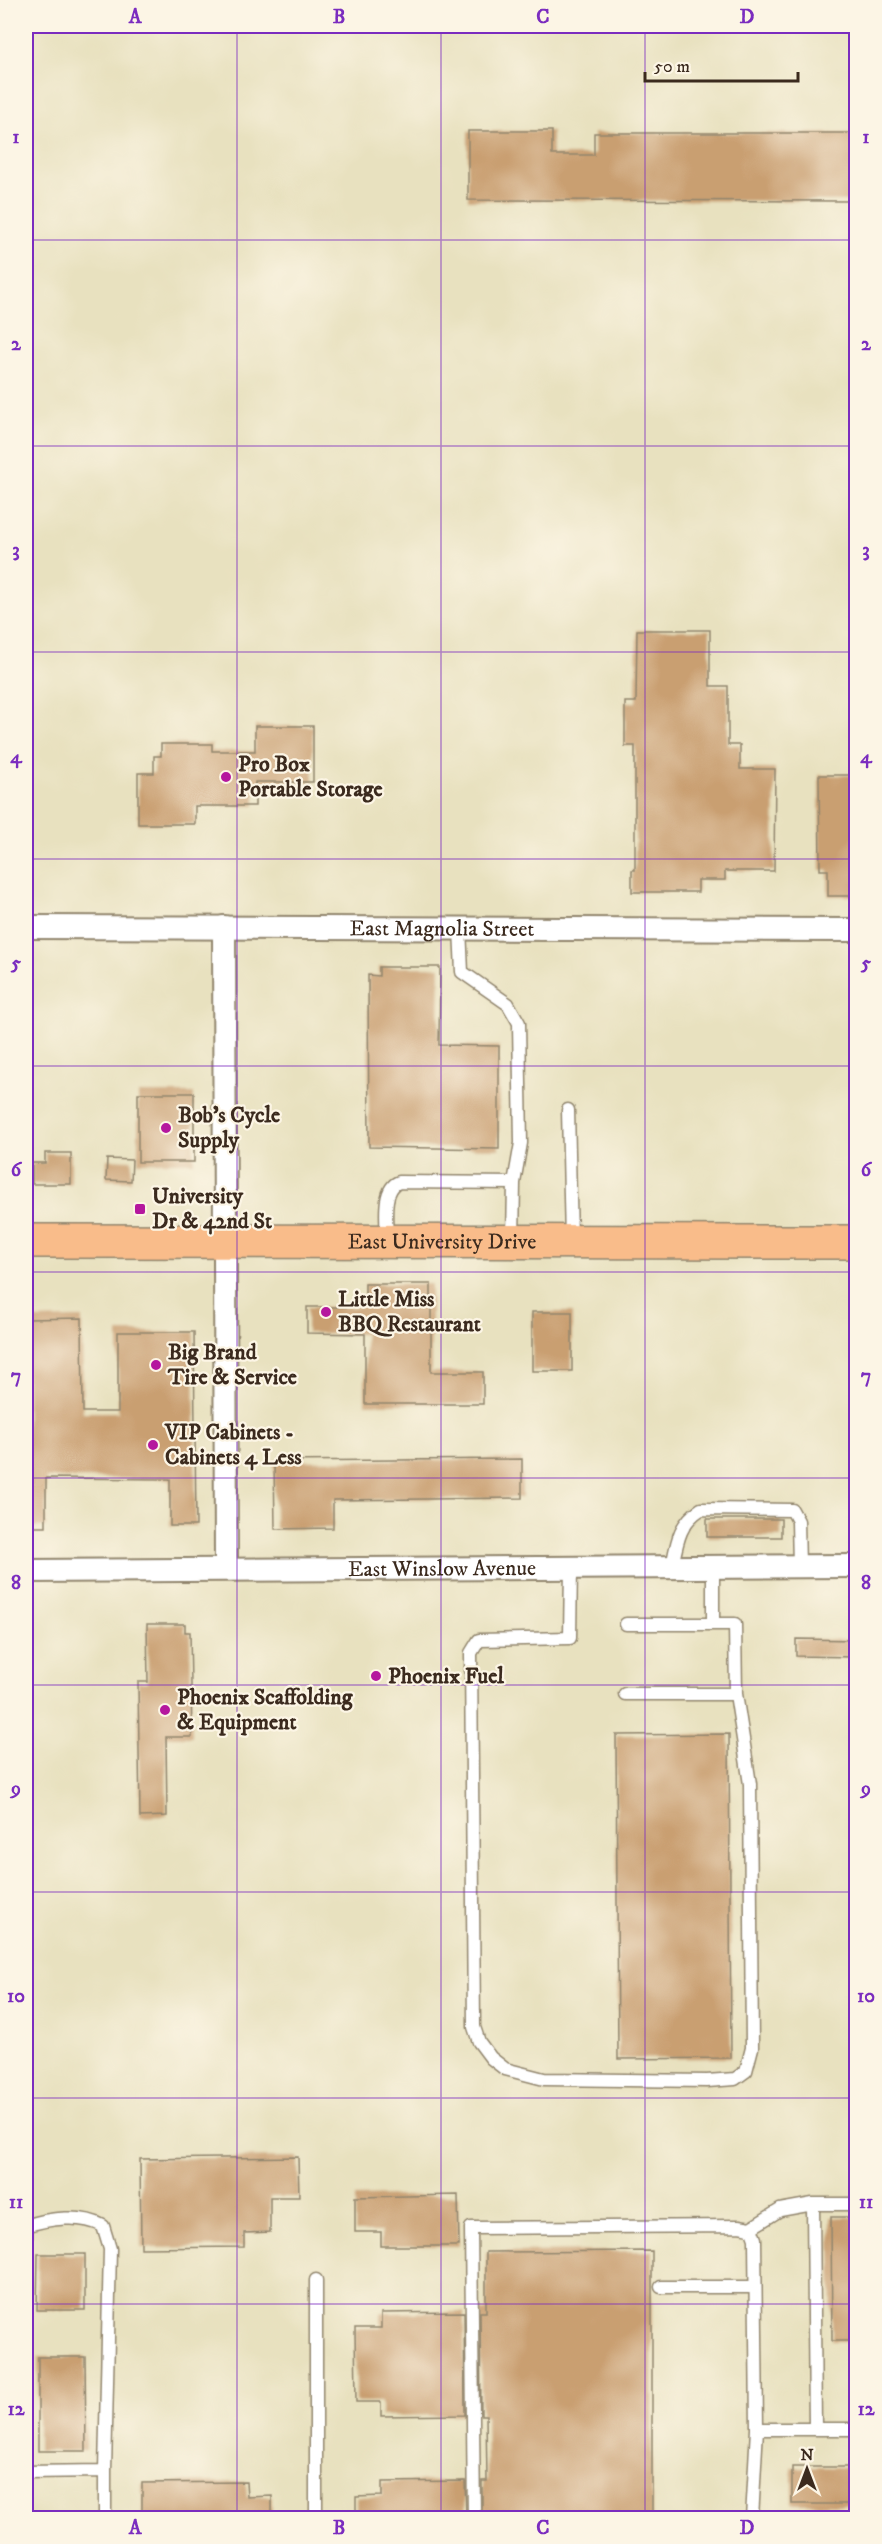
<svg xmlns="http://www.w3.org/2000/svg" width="882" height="2544" viewBox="0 0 882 2544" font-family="'IM FELL DW Pica',serif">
	<rect width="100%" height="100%" fill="#fcf5e5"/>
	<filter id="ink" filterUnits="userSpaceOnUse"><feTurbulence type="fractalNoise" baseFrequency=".0167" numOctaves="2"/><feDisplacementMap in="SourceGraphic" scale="12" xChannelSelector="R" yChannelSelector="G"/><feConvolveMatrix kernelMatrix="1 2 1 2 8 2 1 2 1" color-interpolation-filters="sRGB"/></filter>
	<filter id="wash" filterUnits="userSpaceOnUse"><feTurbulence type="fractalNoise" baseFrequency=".008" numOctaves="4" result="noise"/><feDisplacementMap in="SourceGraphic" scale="24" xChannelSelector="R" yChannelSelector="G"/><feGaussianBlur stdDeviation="1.35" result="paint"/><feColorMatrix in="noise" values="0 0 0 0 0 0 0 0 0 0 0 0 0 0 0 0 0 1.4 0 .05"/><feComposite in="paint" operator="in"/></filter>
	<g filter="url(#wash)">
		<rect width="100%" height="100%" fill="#e8e1bf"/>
		<g id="blocks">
			<path fill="#c99f71" d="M468,131h84v24h42v-22h262v68l-388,-1z
				M637,630h73v56h18v59h12v24h35l-1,102h-49v9h-27v12h-66v-22h3v-124h-10v-44h11z
				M255,726h58v56h-58v24h-60v18h-57v-51h16v-17h7v-12h51v7h43z
				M819,775h37v121h-28v-26h-8z
				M379,967h61l-1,78 60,1v103l-130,-2 -1,-172 11,1z
				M138,1093h56v69h-56z
				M45,1153h26v31h-39v-21h13z
				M107,1159l25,1 -1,21 -25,-1z
				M365,1284h66v88h52v32h-118v-70l-58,-1v-26h58z
				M532,1312h40v59h-40z
				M82,1318l1,94h35v-80h76l2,194h-26v-47l-124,-1v49h-19l-1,-208z
				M522,1459v39l-189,2v28l-58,1 -1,-68z
				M707,1519h74v18h-74z
				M147,1624h38v8h5l2,105h-26l1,79 -27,1 -2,-135h10z
				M796,1639l60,1v17l-60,-1z
				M729,1734l2,324 -113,1 -2,-324z
				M298,2157l1,40h-29v35l-26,1v14l-103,1 -1,-89z
				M458,2195l1,51h-78v-14h-26v-35z
				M831,2217h25v124h-24z
				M652,2251v267h-170v-37h5l-1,-66h-5l-1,-103h6v-60z
				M38,2254h47v56h-48z
				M464,2312l1,103 -84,1v-14h-25l-1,-74h26v-15z
				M38,2357h47l1,94h-48z
				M792,2467h64v37h-64z
				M465,2481l1,37h-110v-21l26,-1v-14z
				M246,2482l1,15 25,-1v22h-130v-35z"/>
		</g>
	</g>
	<g filter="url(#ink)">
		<use href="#blocks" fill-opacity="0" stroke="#92866e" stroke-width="1.5"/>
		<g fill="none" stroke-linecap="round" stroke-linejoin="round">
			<g stroke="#92866e" stroke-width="15">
				<path id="lane" d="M460,928l2,44 46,32 11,19 2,120 -7,40
					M568,1110l3,130
					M387,1240c0,-17 -6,-51 12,-58l115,1 -1,57
					M571,1567l-1,71 -91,2 -8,13 3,374 5,15 12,16 14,11 39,10 163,2 28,-2 11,-8 6,-23 -2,-264 -14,-90
					M672,1567c5,-25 7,-44 29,-58l91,1 6,11 1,45
					M626,1624h87v-58
					M625,1694h111l-1,-70h-22
					M813,2204l2,225
					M751,2228l29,-18 33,-6h43
					M26,2274v-48c23,-8 56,-12 77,0l7,23 -5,222
					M661,2287h94
					M26,2472l79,-1v47
					M316,2518v-238
					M474,2518l-3,-290 268,-2 12,2 4,11 2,190
					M752,2518l5,-89h99"/>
			</g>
			<g stroke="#92866e" stroke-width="26">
				<g id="street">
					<path id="s1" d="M26,927l830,3"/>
					<path d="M224,927l2,642"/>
					<path id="s2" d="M26,1571l830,-5"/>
				</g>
			</g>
			<g stroke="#92866e" stroke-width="36">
				<g id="primary">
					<path id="s3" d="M26,1241l830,1"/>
				</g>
			</g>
			<use href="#lane" stroke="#fff" stroke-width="12"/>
			<use href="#street" stroke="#fff" stroke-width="22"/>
			<use href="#primary" stroke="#f9bc8a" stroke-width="33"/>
		</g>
	</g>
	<path fill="none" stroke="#7b2cbf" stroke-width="1.5" stroke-opacity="0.55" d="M237,26v2492M441,26v2492M645,26v2492M26,240h830M26,446h830M26,652h830M26,859h830M26,1066h830M26,1272h830M26,1478h830M26,1685h830M26,1892h830M26,2098h830M26,2304h830"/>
	<g fill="#b5179e" stroke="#fcf5e5" stroke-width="2">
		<circle cx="226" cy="777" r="6"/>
		<circle cx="166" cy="1128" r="6"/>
		<rect x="134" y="1203" width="12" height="12" rx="3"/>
		<circle cx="326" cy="1312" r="6"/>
		<circle cx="156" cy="1365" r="6"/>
		<circle cx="153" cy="1445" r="6"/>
		<circle cx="376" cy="1676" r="6"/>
		<circle cx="165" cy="1710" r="6"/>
	</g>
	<g text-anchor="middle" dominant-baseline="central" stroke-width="4.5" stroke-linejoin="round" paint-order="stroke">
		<g font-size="22" font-weight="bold" fill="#3b2a1e" stroke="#fcf5e5" text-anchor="start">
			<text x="238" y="764">Pro Box<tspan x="238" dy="25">Portable Storage</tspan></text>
			<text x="178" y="1115">Bob's Cycle<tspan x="178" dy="25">Supply</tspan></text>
			<text x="152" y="1196">University<tspan x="152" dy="25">Dr &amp; 42nd St</tspan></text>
			<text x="338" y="1299">Little Miss<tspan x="338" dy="25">BBQ Restaurant</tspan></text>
			<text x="168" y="1352">Big Brand<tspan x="168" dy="25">Tire &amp; Service</tspan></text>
			<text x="165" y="1432">VIP Cabinets -<tspan x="165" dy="25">Cabinets 4 Less</tspan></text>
			<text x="388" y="1676">Phoenix Fuel</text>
			<text x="177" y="1697">Phoenix Scaffolding<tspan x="177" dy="25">&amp; Equipment</tspan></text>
		</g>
		<g font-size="22" fill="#3b2a1e" stroke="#fcf5e5">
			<text stroke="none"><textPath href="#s1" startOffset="416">East Magnolia Street</textPath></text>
			<text stroke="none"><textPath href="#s3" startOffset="416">East University Drive</textPath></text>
			<text stroke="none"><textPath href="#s2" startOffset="416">East Winslow Avenue</textPath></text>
		</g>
	</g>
	<rect width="882" height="2544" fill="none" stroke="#fcf5e5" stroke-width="66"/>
	<g transform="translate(807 2469)" stroke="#fcf5e5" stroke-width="4.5" paint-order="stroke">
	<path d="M0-4.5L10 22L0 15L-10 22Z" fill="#3b2a1e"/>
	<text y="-9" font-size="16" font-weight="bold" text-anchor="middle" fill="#3b2a1e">N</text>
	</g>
	<path d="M645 72v9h153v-9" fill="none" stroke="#3b2a1e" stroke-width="3"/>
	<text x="654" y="72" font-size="18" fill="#3b2a1e" stroke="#fcf5e5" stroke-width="4.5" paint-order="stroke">50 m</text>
	<rect x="33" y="33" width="816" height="2478" fill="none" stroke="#7b2cbf" stroke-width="2"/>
	<g font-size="20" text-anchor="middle" font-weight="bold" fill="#7b2cbf">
		<text x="135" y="23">A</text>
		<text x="339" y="23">B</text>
		<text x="543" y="23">C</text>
		<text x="747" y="23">D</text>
		<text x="16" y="143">1</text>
		<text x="866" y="143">1</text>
		<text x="16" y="350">2</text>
		<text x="866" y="350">2</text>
		<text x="16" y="556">3</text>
		<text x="866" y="556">3</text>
		<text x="16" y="763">4</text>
		<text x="866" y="763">4</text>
		<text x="16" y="969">5</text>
		<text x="866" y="969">5</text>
		<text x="16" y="1176">6</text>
		<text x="866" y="1176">6</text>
		<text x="16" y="1382">7</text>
		<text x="866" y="1382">7</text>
		<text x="16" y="1589">8</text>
		<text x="866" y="1589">8</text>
		<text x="16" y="1795">9</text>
		<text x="866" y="1795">9</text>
		<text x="16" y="2002">10</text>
		<text x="866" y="2002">10</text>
		<text x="16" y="2208">11</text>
		<text x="866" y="2208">11</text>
		<text x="16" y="2415">12</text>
		<text x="866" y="2415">12</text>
		<text x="135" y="2534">A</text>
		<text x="339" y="2534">B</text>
		<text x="543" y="2534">C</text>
		<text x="747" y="2534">D</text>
	</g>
</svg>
